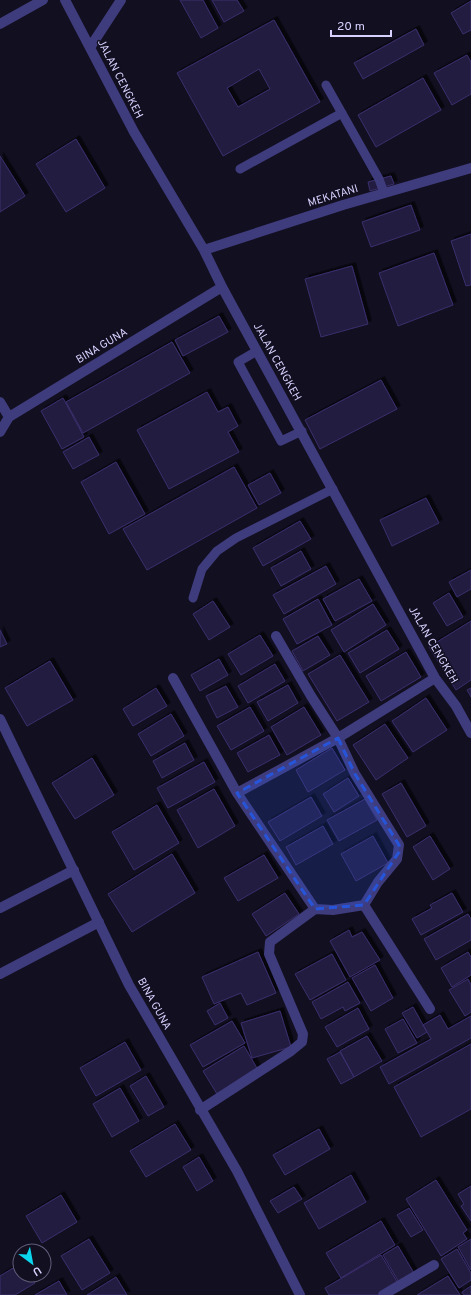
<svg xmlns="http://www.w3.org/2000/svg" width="471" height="1295" viewBox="0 0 471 1295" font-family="Overpass,sans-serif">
	<defs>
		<filter id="shadow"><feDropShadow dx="3.5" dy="-3.5" stdDeviation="0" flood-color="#0009"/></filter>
	</defs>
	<rect width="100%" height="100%" fill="#120f21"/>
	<path fill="#231c41" stroke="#3b2f6c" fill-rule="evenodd" filter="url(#shadow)" d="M180,0h23l15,28 -17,10z
		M212,0h25l7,11 -20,11z
		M471,1v29l-8,4 -12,-21z
		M274,20l46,82 -97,54 -46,-83zM259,69l11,20 -32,18 -11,-19z
		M416,29l8,16 -61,34 -9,-16z
		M467,55l4,7v32l-19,11 -18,-32z
		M423,78l18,32 -65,37 -18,-32z
		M76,139l29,49 -39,24 -30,-48z
		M0,156l25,40 -25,16z
		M391,176l3,8 -24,7 -2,-9z
		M411,205l9,25 -49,17 -9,-25z
		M471,234v51l-5,1 -15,-45z
		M434,253l19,52 -55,21 -19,-53z
		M352,266l16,58 -47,13 -16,-58z
		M219,316l9,16 -45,24 -8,-16z
		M172,342l18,31 -107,60 -17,-31z
		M381,380l16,29 -77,40 -15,-29z
		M207,392l11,20 10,-5 10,19 -10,6 11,20 -70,37 -32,-59z
		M63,398l21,39 -22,12 -21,-38z
		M89,437l10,18 -26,14 -10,-17z
		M116,462l29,52 -36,20 -28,-52z
		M234,467l23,41 -110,62 -24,-41z
		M270,473l11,20 -22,12 -11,-20z
		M426,498l13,25 -47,23 -12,-26z
		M300,521l11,18 -48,27 -10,-18z
		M301,551l10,18 -30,17 -10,-18z
		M326,566l10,18 -52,30 -11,-19z
		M471,570v19l-14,8 -8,-15z
		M359,579l13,22 -37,20 -12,-22z
		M449,593l14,24 -16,9 -14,-23z
		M318,599l14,26 -35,19 -14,-25z
		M213,601l17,26 -21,13 -16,-26z
		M373,604l13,21 -42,27 -13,-22z
		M471,621v59l-15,10 -27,-43z
		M0,630l7,14 -7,3z
		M387,630l12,19 -39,24 -12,-20z
		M260,635l13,21 -32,19 -13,-21z
		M318,636l12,19 -27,16 -11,-20z
		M406,652l15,25 -40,24 -15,-25z
		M340,655l29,47 -32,19 -29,-47z
		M219,659l9,16 -28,16 -9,-16z
		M50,661l23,39 -46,26 -22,-38z
		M275,664l10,17 -37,22 -10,-17z
		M288,685l10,18 -30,18 -11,-19z
		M226,686l12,21 -21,11 -11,-22z
		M156,688l11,18 -34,20 -10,-17z
		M471,688v9l-4,-7z
		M426,698l21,32 -34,22 -21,-31z
		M250,707l14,24 -33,19 -14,-24z
		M304,707l17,28 -34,20 -16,-28z
		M171,714l13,22 -33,20 -13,-22z
		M385,724l23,34 -32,22 -23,-35z
		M269,735l11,20 -32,17 -11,-19z
		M185,743l9,17 -32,18 -9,-17z
		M332,748l13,22 -37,22 -12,-22z
		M92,758l22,37 -39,24 -23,-36z
		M204,762l11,20 -47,26 -11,-20z
		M348,778l11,18 -25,16 -11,-18z
		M401,783l25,43 -19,11 -25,-43z
		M214,789l21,37 -37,22 -21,-38z
		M311,797l11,19 -42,25 -12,-19z
		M365,799l12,21 -38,21 -12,-21z
		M157,805l22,38 -45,27 -22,-38z
		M323,826l10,18 -37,21 -10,-18z
		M373,836l15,27 -32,18 -15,-27z
		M430,836l20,33 -17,11 -20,-33z
		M172,854l23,39 -63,39 -24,-38z
		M264,855l14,23 -40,23 -14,-23z
		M285,893l14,21 -33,22 -14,-22z
		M452,893l11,19 -42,23 -9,-16 20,-11 -2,-3z
		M468,914l3,5v21l-35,20 -12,-21z
		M349,930l3,7 10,-5 18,28 -30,17 -20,-36z
		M258,952l18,41 -29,12 -6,-12 -27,11 -12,-27z
		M468,952l3,5v18l-19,12 -11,-19z
		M332,954l14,26 -36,20 -15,-26z
		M375,965l18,33 -22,13 -19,-33z
		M468,979l3,6v27l-6,4 -16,-26z
		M348,982l12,21 -15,8 -2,-4 -22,12 -9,-17z
		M220,1003l8,15 -13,7 -8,-14z
		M413,1007l14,25 -10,6 -15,-25z
		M358,1008l11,21 -32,18 -12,-20z
		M280,1011l11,36 -39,11 -11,-35z
		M440,1015l8,14 23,-13v22l-82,46 -9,-17 51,-28 -8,-14z
		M403,1019l14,24 -19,10 -13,-24z
		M232,1021l13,22 -42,24 -13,-22z
		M367,1036l15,25 -28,16 -14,-26z
		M125,1042l16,28 -45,26 -16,-28z
		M471,1044v65l-50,28 -27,-50z
		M244,1046l14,24 -41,24 -14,-23z
		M340,1052l14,25 -13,7 -14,-25z
		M146,1076l18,31 -16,9 -18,-30z
		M120,1088l19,33 -27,16 -19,-33z
		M175,1124l16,26 -45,27 -16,-26z
		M319,1129l11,20 -45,26 -12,-20z
		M199,1157l14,24 -16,10 -14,-24z
		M351,1175l15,27 -47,27 -15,-26z
		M436,1180l31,50 -4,3 4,6 -26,17 -35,-57z
		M471,1186v35l-10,-15 3,-2 -6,-10z
		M294,1187l8,12 -24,14 -8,-12z
		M61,1195l16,27 -35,21 -16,-27z
		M409,1208l14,22 -12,7 -14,-22z
		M381,1221l14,24 -54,33 -15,-25z
		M89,1239l21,34 -28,17 -21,-34z
		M471,1239v31l-13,-23z
		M398,1246l17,29 -15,9 -17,-29z
		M457,1249l14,24v7l-12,8 -18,-29z
		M381,1255l18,30 -17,10h-53l-4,-7z
		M20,1264v11h10l5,8 -20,12h-15v-19z
		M448,1276l12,19h-43z
		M116,1277l11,18h-40z
		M59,1281l8,14h-32z
		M471,1286v9h-7l-2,-3z"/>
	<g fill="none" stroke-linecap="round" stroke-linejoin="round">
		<path stroke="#3f3c7e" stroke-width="9" d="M326,85l53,94 5,14
			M240,169l102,-56
			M257,351l-19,11 43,79 21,-10
			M193,598l9,-29 15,-18 19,-13 97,-49"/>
		<path stroke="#3f3c7e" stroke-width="10" d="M65,0l69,132 70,118 18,37 213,391 21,28 15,27
			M0,24l43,-24
			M91,46l30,-46
			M204,250l139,-45 128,-37
			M0,402l9,15
			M0,432l9,-15 213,-130
			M173,678l64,115
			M0,719l129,266 108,186 63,124
			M364,905l66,104
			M0,908l74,-38
			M315,909l-78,-116 101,-55 97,-60
			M0,974l99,-52
			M200,1110l91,-59 11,-9 1,-8 -34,-80 1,-12 45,-33 18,1 31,-5 14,-23 19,-23 2,-14 -44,-71 -17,-36 -27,-42 -35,-60
			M383,1295l51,-30"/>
	</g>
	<path fill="#2655da" fill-opacity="0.2" stroke="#2655da" stroke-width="3" stroke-dasharray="8 5" stroke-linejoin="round" d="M338,738l17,36 44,71v7l-35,53 -49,4 -78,-116z"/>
	<g text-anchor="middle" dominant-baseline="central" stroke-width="3" stroke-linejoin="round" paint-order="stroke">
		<g font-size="11" fill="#d6d1fd" stroke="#120f21">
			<text transform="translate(120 79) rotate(63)">JALAN CENGKEH</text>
			<text transform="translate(333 196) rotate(-17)">MEKATANI</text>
			<text transform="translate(102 346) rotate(-31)">BINA GUNA</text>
			<text transform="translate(277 362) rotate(61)">JALAN CENGKEH</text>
			<text transform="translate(433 645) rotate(60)">JALAN CENGKEH</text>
			<text transform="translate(154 1004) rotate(61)">BINA GUNA</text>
		</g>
	</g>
	<g transform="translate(32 1263) rotate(148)"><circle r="19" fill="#120f21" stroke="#605d79"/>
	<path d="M0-3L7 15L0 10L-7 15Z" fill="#0cd6ed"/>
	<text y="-6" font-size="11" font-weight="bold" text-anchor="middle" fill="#d6d1fd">U</text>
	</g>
	<path d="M331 30v6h60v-6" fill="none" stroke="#d6d1fd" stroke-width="2"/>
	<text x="337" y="30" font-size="12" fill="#d6d1fd" stroke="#120f21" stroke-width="3" paint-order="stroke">20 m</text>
</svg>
